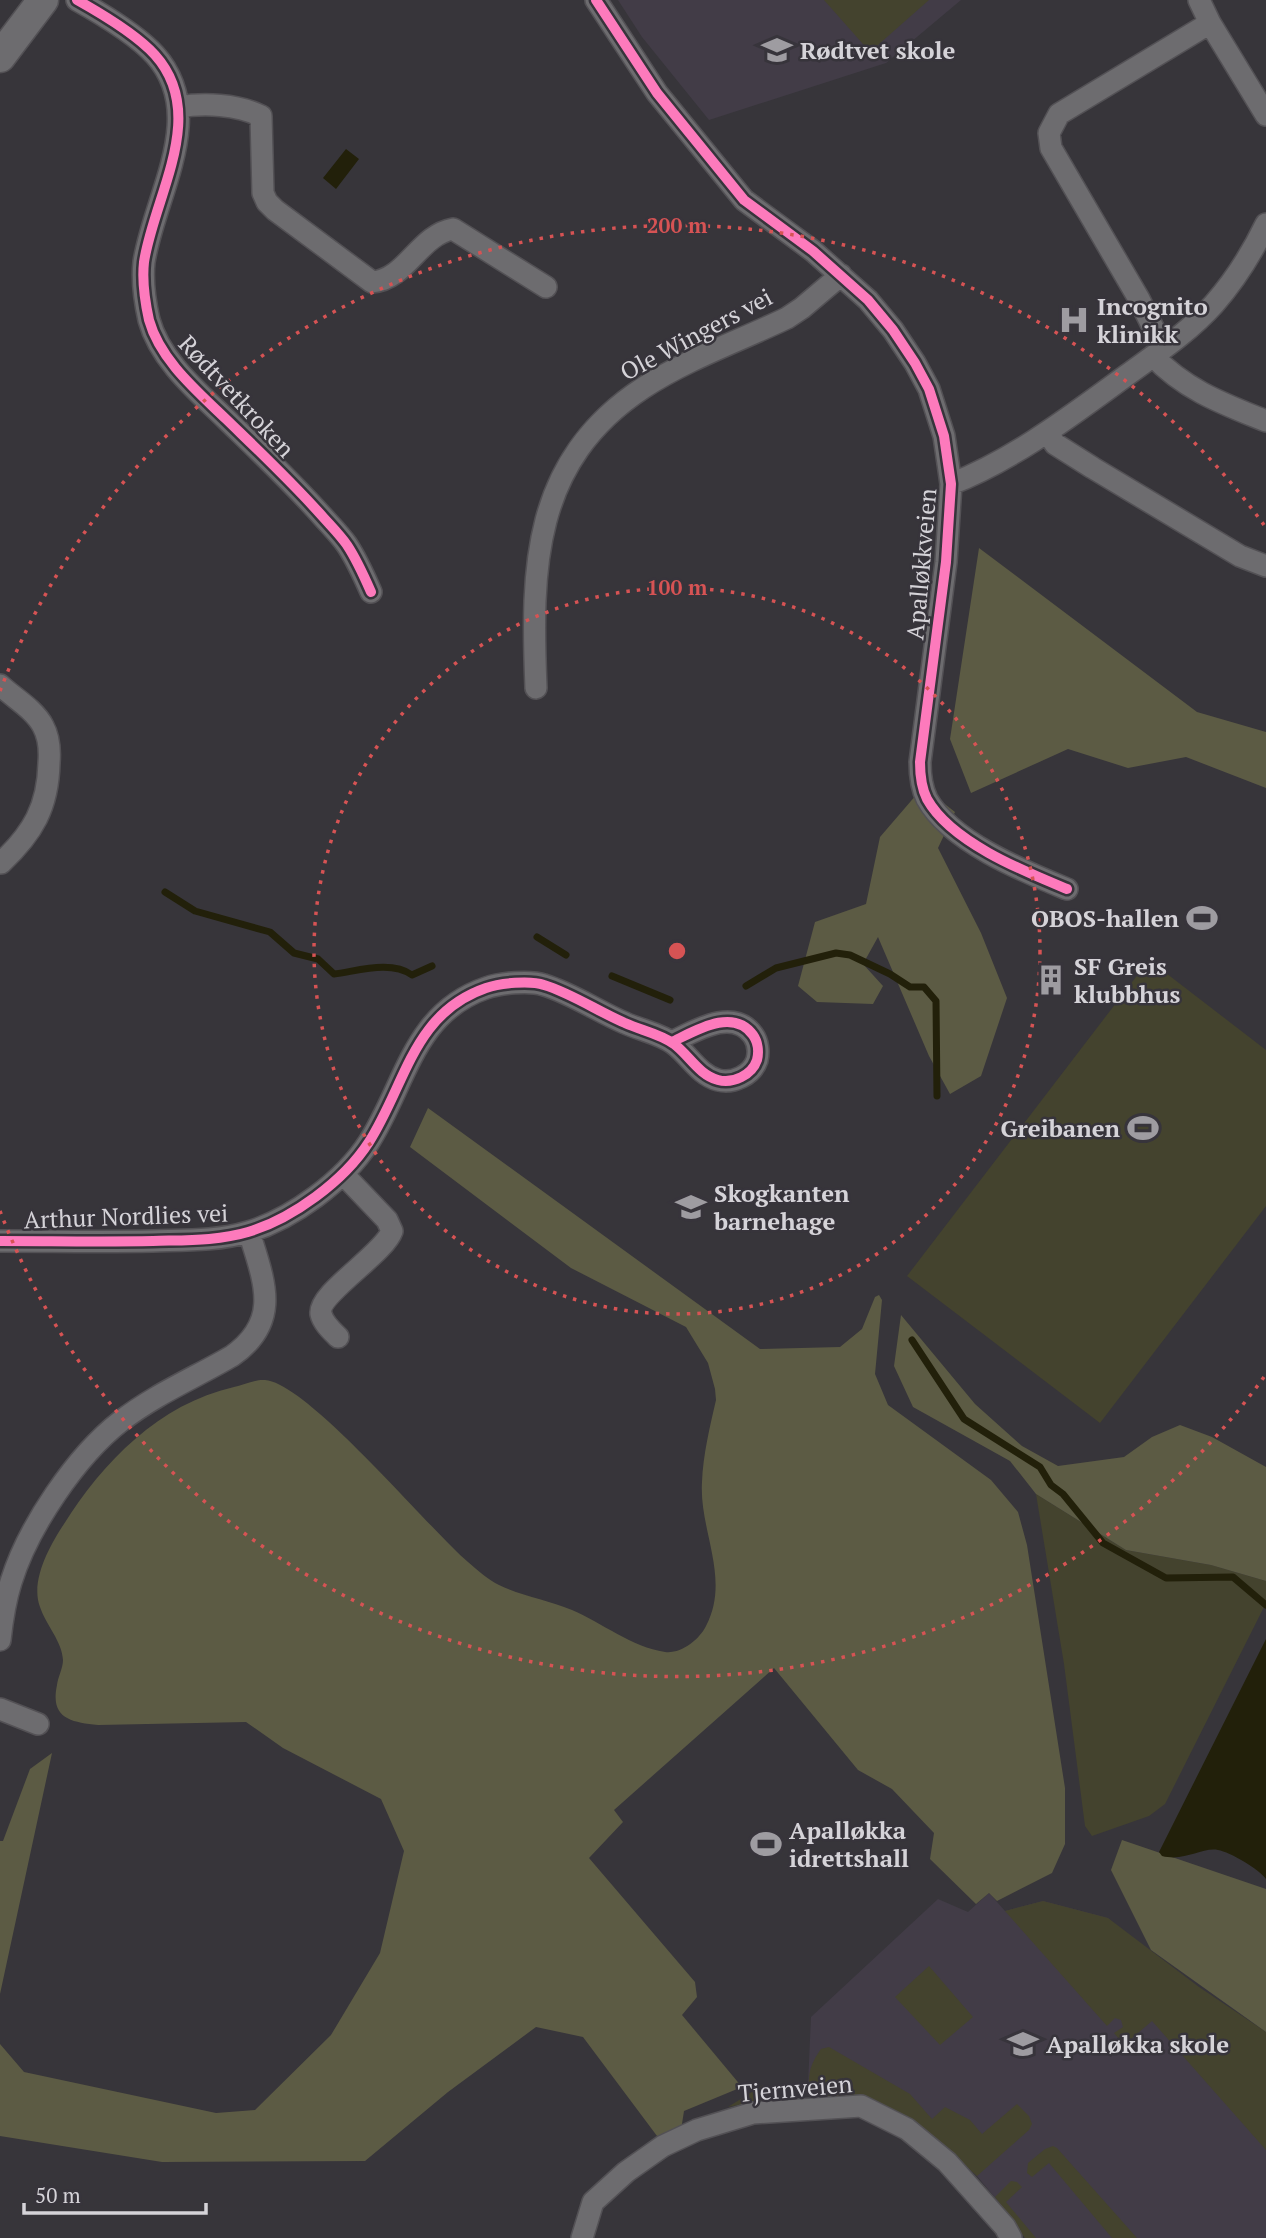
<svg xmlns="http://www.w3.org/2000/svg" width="1266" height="2238" viewBox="0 0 1266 2238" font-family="'PT Serif',serif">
	<rect width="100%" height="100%" fill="#37353a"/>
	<path fill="#423c47" d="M618,0h343l-75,63 -177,57 -67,-83z
		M989,1893l16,18 38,-10 65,17 158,160v160h-241l-18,-26 -31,-37 -37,-33 -105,-44 -23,-3 -3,-10 3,-68 127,-118 30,13z"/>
	<path fill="#44432e" d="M824,0h105l-59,52z
		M1149,960l117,90v156l-166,217 -193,-147z
		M1036,1494l90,56 85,15 55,16v22l-101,201 -16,12 -57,20 -7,-10 -21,-162z
		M1043,1901l65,17 91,69 67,45v118l-114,-129 -28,24 -10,-12 9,-6 -2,-7 -6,-2 -8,8 -102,-115z
		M929,1966l44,51 -33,28 -45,-48z
		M829,2047l81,47 22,25 13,-12 25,13 12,14 35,-30 12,12 3,8 -3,6 -52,46 -38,-34 -105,-44 -23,-3c-5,-17 -1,-31 10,-46z
		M763,2085l11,13 -46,9z
		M1053,2146l4,2 80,90h-25l-63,-75 -17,14 -5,-4 1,-10 17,-14z
		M1011,2181l6,1 5,5 -16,15 30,36h-11l-30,-41z"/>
	<path fill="#5c5b44" d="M979,548l218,164 69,20v56l-80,-31 -58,11 -60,-19 -97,44 -21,-54z
		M928,791l27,21 -17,36 43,85 26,65 -26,78 -31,18 -21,-38 -51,-119 -15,27 20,22 -10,18 -56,-2 -19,-16 17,-64 51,-18 14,-67 37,-43z
		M428,1108l332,241 80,-2 22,-18 13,-32 4,-2 3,5 -7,74 13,31 103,75 27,32 9,33 38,243v56l-13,29 -55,28 -8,-8 -13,11 -46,-45 4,-26 -42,-44 -34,-19 -84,-102 -160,142 9,12 -34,36 106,124 2,15 -15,18 60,72 -58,24 -3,19 -21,10 -77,-103 -47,-10 -88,65 -83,69 -203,1 -162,-26v-92l24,28 192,41 39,-3 76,-75 49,-82 24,-102 -23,-52 -98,-51 -37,-26 -148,3c-28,-3 -48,-7 -41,-40 1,-8 6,-17 6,-25 -1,-19 -17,-35 -23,-53 -10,-26 10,-62 24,-83 39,-62 95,-120 170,-137 9,-2 22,-8 31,-7 43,3 164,149 203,182 9,8 21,18 31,23 23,11 49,15 73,25 30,13 60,37 93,42 16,2 34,-12 41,-26 25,-48 -7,-95 -4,-144 1,-27 8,-56 14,-82l-1,-11 -7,-26 -22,-36 -115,-59 -161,-121z
		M901,1315l74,89 47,42 36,20 66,-9 28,-20 28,-12 32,12 54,30v114l-55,-16 -85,-15 -90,-56 -26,-33 -97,-54 -19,-41z
		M52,1753l-52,241v-153h3l27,-72z
		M1122,1840l144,49v143l-115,-82 -40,-80z"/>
	<path fill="#22200a" d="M346,149l13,10 -23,30 -13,-11z
		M1266,1639v240c-7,-10 -36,-27 -48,-29 -16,-3 -33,12 -56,6l-3,-4z"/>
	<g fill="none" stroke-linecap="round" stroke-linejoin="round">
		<path stroke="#22200a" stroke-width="7" d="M165,892l30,19 75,21 24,21 24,6 16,15c24,-3 57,-14 78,1l20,-9
			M537,937l29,18
			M612,976l58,24
			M746,986l30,-18 60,-15 14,2 40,19 20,13h14l12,14 1,95
			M912,1340l52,79 76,48 11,18 12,9 40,49 63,35 67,-1 33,28"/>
		<g stroke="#535155" stroke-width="24">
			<path id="street" d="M77,0c25,14 59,34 78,55 54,60 -1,141 -11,207 -2,18 1,40 5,58 11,40 48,71 77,99 33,32 67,64 97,98 8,9 17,18 24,28 10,15 17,31 24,47
				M596,0l61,93 87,107 69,51 55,49 25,30 22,33 14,26 15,47 7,48 -5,78 -26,200c0,13 1,25 7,37 24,43 96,72 140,90
				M1199,0l11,23 56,92
				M178,107c26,-4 59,-3 83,9l2,77 4,9 8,8 97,72c34,-2 47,-47 81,-53l93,58
				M1163,348l-24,-49 -88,-151 -2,-15 10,-19 151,-91
				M1153,356c32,34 71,48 113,65
				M1047,432l8,12 38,24 147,88 26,10
				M951,484c64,-25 121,-69 176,-109 30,-22 62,-43 87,-71 21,-24 38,-51 52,-80
				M0,685c14,13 34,24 43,41 6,11 7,25 6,37 -1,44 -16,70 -48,100
				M536,688c-5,-120 -4,-227 107,-300 44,-29 96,-47 144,-70l15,-10 39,-33
				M0,1241c51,0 102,1 153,0 31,-1 65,0 95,-9 44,-13 96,-51 121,-90 37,-58 44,-129 117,-154 14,-5 44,-8 58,-3 27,8 55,27 81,38 15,7 36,11 49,21 15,11 25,31 44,36 15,4 34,-5 39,-20 2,-8 1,-18 -4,-25 -20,-28 -58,-4 -81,7
				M338,1337c-6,-6 -15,-14 -17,-23 -4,-20 63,-60 71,-83l-5,-11 -44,-46
				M0,1640c2,-19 5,-39 11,-58 17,-55 65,-126 110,-161 33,-26 75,-44 111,-65 50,-35 32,-75 17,-124
				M0,1709l38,15
				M582,2238l11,-36 33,-30 37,-26 34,-16 56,-17 108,-7 46,23 40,33 58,65 6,11"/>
		</g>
		<g stroke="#535155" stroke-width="33">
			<path id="secondary" d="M0,57l43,-57"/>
		</g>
		<use href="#street" stroke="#6d6c6f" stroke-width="21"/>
		<use href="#secondary" stroke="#6d6c6f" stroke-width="30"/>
		<g stroke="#37343b" stroke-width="15">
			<path id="cycleway" d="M77,0c25,14 59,34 78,55 54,60 -1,141 -11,207 -2,18 1,40 5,58 11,40 48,71 77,99 33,32 67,64 97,98 8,9 17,18 24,28 10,15 17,31 24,47
				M596,0l61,93 87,107 69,51 55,49 25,30 22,33 14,26 15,47 7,48 -5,78 -26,200c0,13 1,25 7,37 24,43 96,72 140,90
				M0,1241c51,0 102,1 153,0 31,-1 65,0 95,-9 44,-13 96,-51 121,-90 37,-58 44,-129 117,-154 14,-5 44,-8 58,-3 27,8 55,27 81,38 15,7 36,11 49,21 15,11 25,31 44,36 15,4 34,-5 39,-20 2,-8 1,-18 -4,-25 -20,-28 -58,-4 -81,7"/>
		</g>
		<use href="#cycleway" stroke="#fd7abc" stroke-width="10"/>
	</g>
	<g fill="none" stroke="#d65354" stroke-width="3.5" stroke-dasharray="3.5 7">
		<circle cx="677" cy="951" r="363"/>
		<path d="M1264 1377A725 725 0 0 1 0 1211M0 691A725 725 0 0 1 1264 525"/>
	</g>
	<defs>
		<g id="school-bare" transform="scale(2.415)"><path d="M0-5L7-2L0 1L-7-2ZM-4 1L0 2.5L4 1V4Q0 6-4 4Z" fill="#9e9ca1" stroke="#37343b" stroke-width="2.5" paint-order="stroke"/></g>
		<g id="hospital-bare" transform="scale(2.415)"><path d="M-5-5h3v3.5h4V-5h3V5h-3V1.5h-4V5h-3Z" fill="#9e9ca1" stroke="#37343b" stroke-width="2.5" paint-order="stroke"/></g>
		<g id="stadium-bare" transform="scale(2.415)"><path d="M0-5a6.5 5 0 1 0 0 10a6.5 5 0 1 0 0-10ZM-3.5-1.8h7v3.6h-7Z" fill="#9e9ca1" stroke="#37343b" stroke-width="2.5" paint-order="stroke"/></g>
		<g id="building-bare" transform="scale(2.415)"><path d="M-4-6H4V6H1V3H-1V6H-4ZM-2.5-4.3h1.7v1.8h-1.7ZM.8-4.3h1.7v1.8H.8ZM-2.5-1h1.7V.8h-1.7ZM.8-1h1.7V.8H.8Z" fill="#9e9ca1" stroke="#37343b" stroke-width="2.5" paint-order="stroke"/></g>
	</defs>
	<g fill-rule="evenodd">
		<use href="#school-bare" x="777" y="50"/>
		<use href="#hospital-bare" x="1074" y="320"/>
		<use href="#stadium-bare" x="1202" y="918"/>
		<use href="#building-bare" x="1051" y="980"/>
		<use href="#stadium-bare" x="1143" y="1128"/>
		<use href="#school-bare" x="691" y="1207"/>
		<use href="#stadium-bare" x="766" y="1844"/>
		<use href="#school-bare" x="1023" y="2044"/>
	</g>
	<g text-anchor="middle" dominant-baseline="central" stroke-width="5" stroke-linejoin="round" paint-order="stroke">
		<g font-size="24" font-weight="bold" fill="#d5d3d8" stroke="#37343b" text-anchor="start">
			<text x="800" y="50">Rødtvet skole</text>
			<text x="1097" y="306">Incognito<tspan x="1097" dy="28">klinikk</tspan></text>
			<text x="1179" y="918" text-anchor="end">OBOS-hallen</text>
			<text x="1074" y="966">SF Greis<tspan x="1074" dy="28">klubbhus</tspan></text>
			<text x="1120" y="1128" text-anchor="end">Greibanen</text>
			<text x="714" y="1193">Skogkanten<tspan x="714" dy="28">barnehage</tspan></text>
			<text x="789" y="1830">Apalløkka<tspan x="789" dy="28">idrettshall</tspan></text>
			<text x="1046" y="2044">Apalløkka skole</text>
		</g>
		<g font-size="24" fill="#d5d3d8" stroke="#37343b">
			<text transform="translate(696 334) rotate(-28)">Ole Wingers vei</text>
			<text transform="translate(237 396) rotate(47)">Rødtvetkroken</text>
			<text transform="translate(921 564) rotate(-85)">Apalløkkveien</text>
			<text transform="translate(126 1216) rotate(-2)">Arthur Nordlies vei</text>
			<text transform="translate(795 2088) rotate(-5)">Tjernveien</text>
		</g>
	</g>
	<circle cx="677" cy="951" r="10" fill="#d65354" stroke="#37343b" stroke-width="3.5"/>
	<g font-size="21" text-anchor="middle" font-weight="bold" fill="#d65354" stroke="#37343b" stroke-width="5" stroke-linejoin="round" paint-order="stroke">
		<text x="677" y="233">200 m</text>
		<text x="677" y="595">100 m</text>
	</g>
	<path d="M24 2203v10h182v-10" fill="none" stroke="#d5d3d8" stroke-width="3.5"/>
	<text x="35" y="2203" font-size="21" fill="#d5d3d8" stroke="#37343b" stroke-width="5" paint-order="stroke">50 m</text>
</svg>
